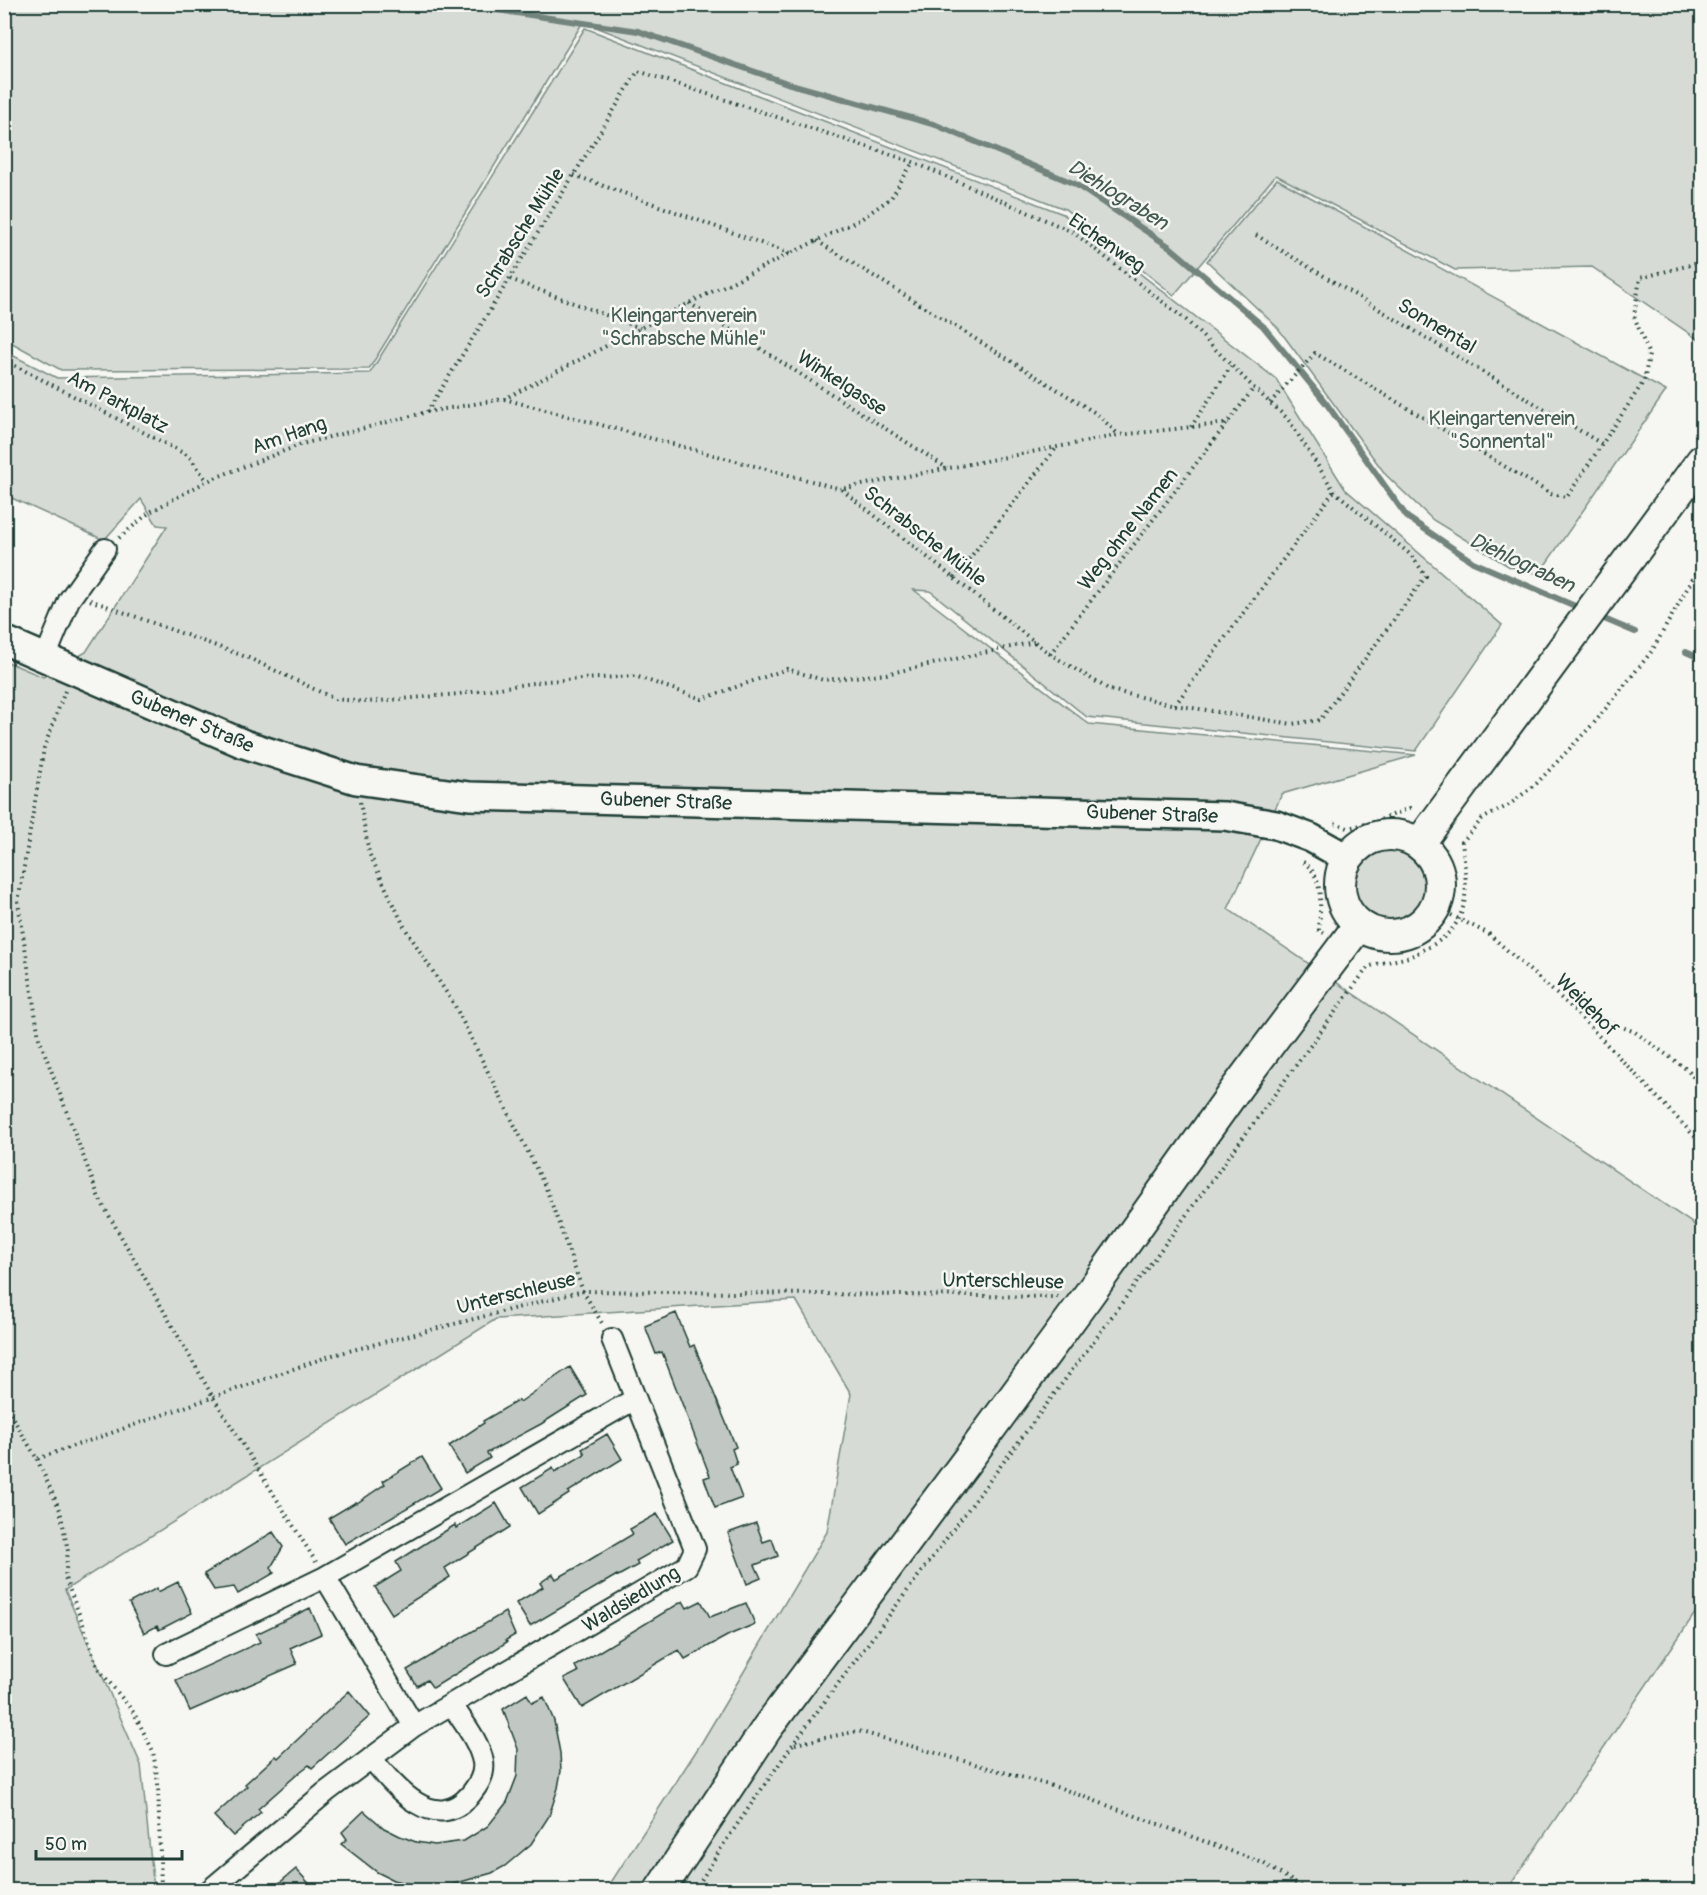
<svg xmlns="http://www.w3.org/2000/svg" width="1707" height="1895" viewBox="0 0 1707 1895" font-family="Pangolin,sans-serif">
	<rect width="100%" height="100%" fill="#f6f6f2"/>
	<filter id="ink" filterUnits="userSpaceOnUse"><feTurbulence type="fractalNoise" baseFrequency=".0167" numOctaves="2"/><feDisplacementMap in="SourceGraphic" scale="12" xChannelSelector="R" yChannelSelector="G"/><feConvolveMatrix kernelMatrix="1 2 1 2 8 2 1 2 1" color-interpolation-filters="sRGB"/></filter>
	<g filter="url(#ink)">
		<path fill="#d6dbd6" stroke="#7a8c85" stroke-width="1.5" d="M4,5h1698v337l-110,-75 -137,3 -179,-95 -102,120 -109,-86 -482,-187 -214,347 -308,1 -56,-31z
			M585,28l478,186 213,165 69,110 157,136 -86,126 -329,-34 -157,-126 -16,-1 175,134 327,31 -134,39 -54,115 474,321v373l-195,287h-901l96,-148 125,-210 24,-138 -55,-94 -300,19 -431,271 76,175 13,125h-149v-1229l38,16 43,-25 81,-126 -10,-1 -16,-26 -37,41 -99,-45 -1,-144 53,27 313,-5z
			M1277,179l389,212 -127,183 -29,-7 -77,-47 -47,-45 -108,-147 -71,-67z
			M1350 885a39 39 0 1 1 78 0a39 39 0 1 1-78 0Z"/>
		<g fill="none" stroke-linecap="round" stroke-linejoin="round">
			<path stroke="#72847d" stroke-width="6" d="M456,4l182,27 149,52 149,42 139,59 95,63 93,79 63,77 81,114 66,45 109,47
				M1597,616l38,16
				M1686,652l16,7"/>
		</g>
		<path fill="#c1c8c3" stroke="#1f3d34" stroke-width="1.5" d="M676,1313l14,34 4,-2 42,102 -4,2 5,15 -7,3 12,31 -27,10 -11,-30 6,-2 -27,-70 -21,-54 -6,2 -11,-28z
			M570,1367l17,28 -46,29 -54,29 3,5 -25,15 -16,-27 35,-23 -1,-2 36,-21 1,2z
			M607,1434l15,25 -54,33 1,2 -31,20 -16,-27 31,-19 2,4 30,-18 -3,-5z
			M422,1457l19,31 -96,56 -16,-26 27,-16 1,1 28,-19 -2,-3z
			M496,1503l14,24 -65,41 5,9 -58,37 -17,-27 26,-16 -5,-9 30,-19 29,-18 1,3z
			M657,1514l16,26 -37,21 2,4 -20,11 -1,-1 -87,51 -14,-23 27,-16 -3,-4 13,-9 3,5 25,-14 52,-31 -3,-5z
			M756,1523l7,19 9,-3 6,17 -23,9 6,13 -14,6 -19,-51z
			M273,1532l10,15 -12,20 3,6 -36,21 -4,-7 -20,3 -10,-16z
			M178,1582l14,31 -33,17 -2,-4 -13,7 -15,-30 28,-15 1,4z
			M683,1601l4,7 14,-7 9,16 36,-14 9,21 -26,11 -44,24 -6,-9 -97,58 -18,-29 14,-7 -3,-6z
			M310,1608l11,26 -31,14 7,16 -107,47 -14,-31 84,-38 -4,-8z
			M505,1612l10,23 -9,5 1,2 -74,46 -6,-8 -10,6 -10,-16z
			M349,1691l21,25 -58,52 -3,-3 -8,6 -43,38 3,3 -28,24 -19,-20 33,-30 -2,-2 31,-28 2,2z
			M527,1694l5,9 12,-6 10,24 6,32 1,18 -3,17 -9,28 -18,28 -26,22 -13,7 -42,12 -18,2 -18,-2 -21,-5 -16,-8 -36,-28 6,-5 -5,-7 22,-21 20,17 16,8 16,6 19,3 29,-4 24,-15 19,-24 10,-26 1,-27 -15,-40z
			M296,1869l19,21h-44z"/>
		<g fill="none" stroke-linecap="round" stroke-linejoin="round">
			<g stroke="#1f3d34" stroke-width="24">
				<path id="minor" d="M45,658l24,-58 36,-51
					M166,1654l159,-77
					M414,1726l-89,-149 310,-178
					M371,1758c23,28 63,78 99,37 8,-10 15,-20 13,-33 -4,-21 -20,-40 -31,-57
					M210,1890l116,-98 88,-66 273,-160 8,-17 -83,-210"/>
			</g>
			<g stroke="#1f3d34" stroke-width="32">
				<path id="secondary" d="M4,640l240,104 112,36 113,16 756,20 51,9 35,13 36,20"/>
			</g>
			<g stroke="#1f3d34" stroke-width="34">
				<path id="primary" d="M1340 885a50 50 0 1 1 100 0a50 50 0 1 1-100 0Z
					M1419,844l283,-384
					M660,1890l107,-162 201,-269 119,-162 151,-211 121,-161"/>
			</g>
			<path stroke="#1f3d34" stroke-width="4" stroke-dasharray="1.5 4.5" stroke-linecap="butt" d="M574,175l217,79
				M1256,235l346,209
				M817,241l280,173 21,20
				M510,279l130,49
				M689,303l258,165
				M4,360l185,96 18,25
				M504,399l337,90
				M1270,403l45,-50 236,141 16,3 77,-116 5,-26 -15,-39 6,-38 62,-16
				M427,412l211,-341 275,91 160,70 113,88 68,68 34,31 46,72 77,64 15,21 -106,144 -28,4 -117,-19 -65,-15 -60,-36 -209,-165 278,-54 110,-12
				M1191,427l40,-61
				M119,538l31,-26 57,-31 95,-37 125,-32 77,-13 185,-96 172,-84 30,-21 22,-36
				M954,578l103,-131
				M90,600l159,58 86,41 32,3 92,-8 87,-13 89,-5 67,23 85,-30 36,11 63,-6 148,-32
				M1050,654l204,-266
				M65,691l-21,57 -26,154 21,136 60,160 114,199 103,165
				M1175,705l159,-214
				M360,802l9,51 36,75 50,78 91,182 37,103 20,34
				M1335,823l13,5 27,-6 35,-14 3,3
				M1303,862c22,14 17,46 16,68l5,3
				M1435,907l54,27 82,73 131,137
				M1574,1008l61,24 54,39 13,19
				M4,1403l33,56 296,-104 250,-64 476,6
				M37,1459l23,51 8,41 -3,27 18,46 14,43 37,46 19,38 5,32 3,105 3,2
				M795,1744l63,-13 205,58 200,74 44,27
				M695,1890l28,-45 70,-101 309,-414 266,-363c13,-5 27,-6 40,-10 7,-2 14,-7 21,-10 45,-24 38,-61 33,-105l20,-23 27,-14 28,-22 57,-60 58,-72 50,-89"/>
			<use href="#minor" stroke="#f6f6f2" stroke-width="20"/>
			<use href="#secondary" stroke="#f6f6f2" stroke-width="27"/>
			<use href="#primary" stroke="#f6f6f2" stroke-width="30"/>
		</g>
	</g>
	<g text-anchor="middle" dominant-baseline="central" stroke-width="5" stroke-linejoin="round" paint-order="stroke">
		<g font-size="20" fill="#1f3d34" stroke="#f6f6f2">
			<text transform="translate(520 233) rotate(-58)">Schrabsche Mühle</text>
			<text transform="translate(1107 243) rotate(35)">Eichenweg</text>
			<text transform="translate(1437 326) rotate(31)">Sonnental</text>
			<text transform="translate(842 383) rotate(33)">Winkelgasse</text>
			<text transform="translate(118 402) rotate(28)">Am Parkplatz</text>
			<text transform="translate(289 435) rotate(-19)">Am Hang</text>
			<text transform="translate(1128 529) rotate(-52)">Weg ohne Namen</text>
			<text transform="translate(925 536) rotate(38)">Schrabsche Mühle</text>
			<text transform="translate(192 721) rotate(23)">Gubener Straße</text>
			<text transform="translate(666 801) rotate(2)">Gubener Straße</text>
			<text transform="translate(1152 814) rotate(2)">Gubener Straße</text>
			<text transform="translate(1587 1005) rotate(45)">Weidehof</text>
			<text transform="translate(1003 1281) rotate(1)">Unterschleuse</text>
			<text transform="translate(516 1293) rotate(-14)">Unterschleuse</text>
			<text transform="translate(631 1599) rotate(-31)">Waldsiedlung</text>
		</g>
		<g font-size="20" fill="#445d54" stroke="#f6f6f2">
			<text x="684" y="315">Kleingartenverein<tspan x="684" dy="23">"Schrabsche Mühle"</tspan></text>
			<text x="1502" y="418">Kleingartenverein<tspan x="1502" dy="23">"Sonnental"</tspan></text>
		</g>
		<g font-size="21" font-style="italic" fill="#425a52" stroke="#f6f6f2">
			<text transform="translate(1118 195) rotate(32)">Diehlograben</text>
			<text transform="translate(1522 563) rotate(25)">Diehlograben</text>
		</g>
	</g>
	<rect width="1707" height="1895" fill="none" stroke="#f6f6f2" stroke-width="24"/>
	<rect x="12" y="12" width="1683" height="1871" fill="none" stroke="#1f3d34" stroke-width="2" filter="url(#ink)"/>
	<path d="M36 1850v9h146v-9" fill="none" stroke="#1f3d34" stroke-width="3"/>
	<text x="45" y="1850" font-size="18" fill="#1f3d34" stroke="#f6f6f2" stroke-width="4.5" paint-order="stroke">50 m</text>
</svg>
